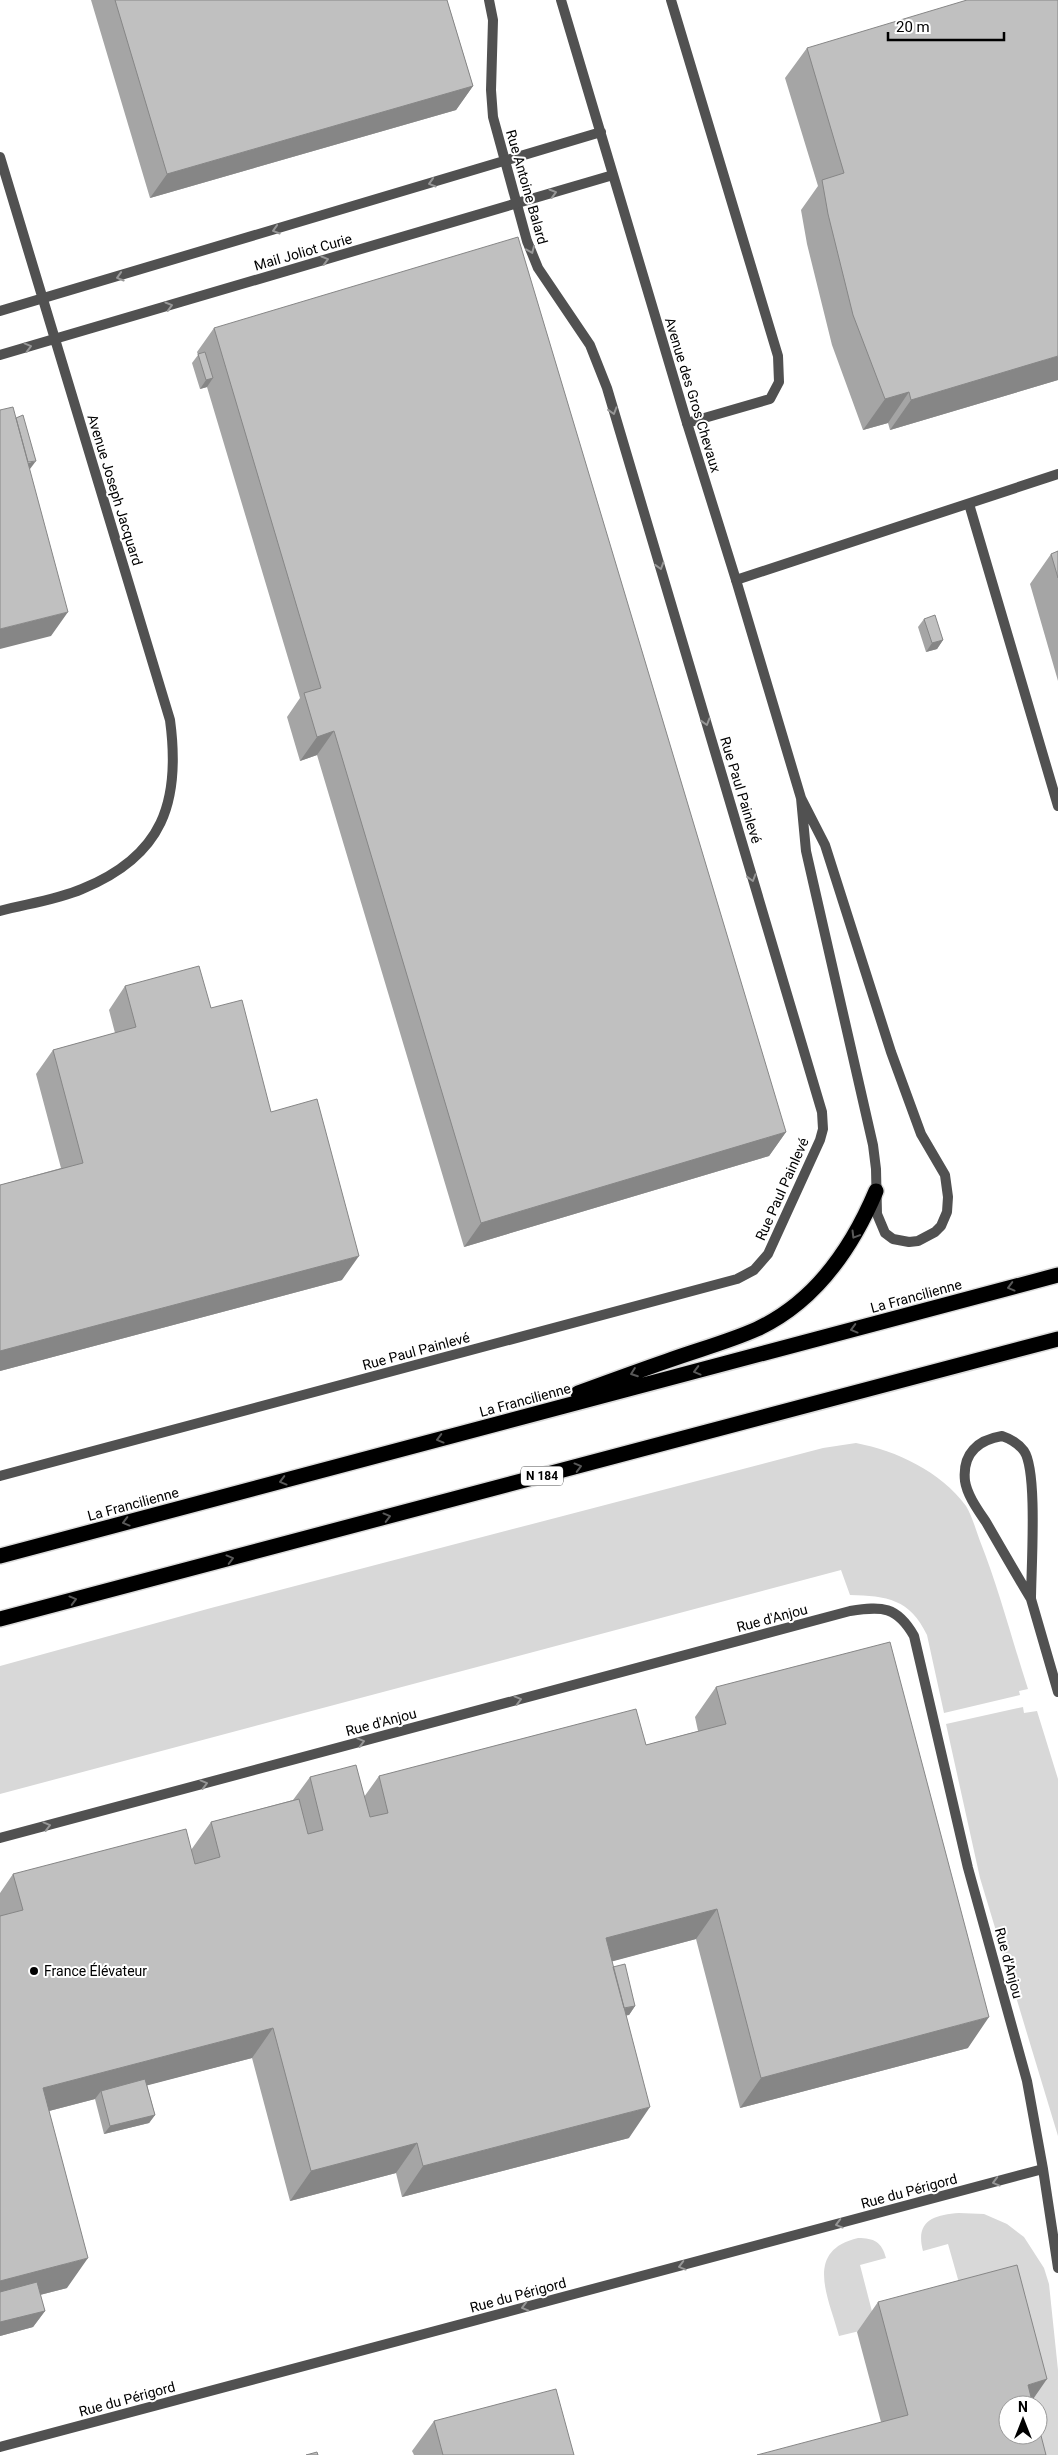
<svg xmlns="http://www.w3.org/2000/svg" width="1058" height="2455" viewBox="0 0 1058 2455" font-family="Roboto,sans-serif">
	<rect width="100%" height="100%" fill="#fff"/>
	<path fill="#d8d8d8" d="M856,1443c41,8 84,28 110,63 6,10 10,24 14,35 19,48 32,99 48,148l-9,2 1,4 -76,18 -17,-78c-17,-36 -40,-39 -77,-40l-9,-25 -841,224v-128l211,-58 612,-160z
		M1023,1707l1,6 13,-2 21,68v357l-78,-258 -34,-154z
		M959,2213l25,1 23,10 17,13 20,31 5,16 9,86v85h-41l21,-20v-30h-13l-60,-101 -17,-60 -25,7c-8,-30 10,-36 36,-38z
		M858,2238c16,0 24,4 28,20l-26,7 16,62 -37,9c-10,-38 -36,-85 19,-98z"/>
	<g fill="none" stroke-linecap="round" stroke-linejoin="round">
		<g stroke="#dbdbdb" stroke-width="18">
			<path id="highway" d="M578,1393c30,-11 60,-22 89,-32 30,-11 61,-19 90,-32 58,-27 95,-81 119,-138
				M0,1556l1058,-281
				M0,1619l1058,-280"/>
		</g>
		<path stroke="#515151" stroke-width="10" d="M671,0l107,356 1,26 -9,17 -83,24
			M969,504l89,302
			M736,580l322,-106
			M0,1476l737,-197 17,-9 14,-16 52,-114 3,-11 -1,-17 -215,-724 -17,-43 -52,-77 -11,-27 -34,-124 -2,-27 2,-70 -4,-20
			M0,1838l850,-227c32,-5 47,-5 64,25l54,232 59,213 16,88 15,99
			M0,2447l1043,-278"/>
		<path stroke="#515151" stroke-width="10" d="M561,0l126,423 49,157 65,218
			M0,157l170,563c11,82 -7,136 -88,169 -26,11 -56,15 -82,22
			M0,311l601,-179
			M0,355l613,-180
			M801,798l24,47 66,207 30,82 24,41 3,22 -1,15 -6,14 -6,6 -17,9 -9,1 -16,-3 -8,-6 -8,-19 -1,-45 -3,-24 -67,-294z
			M1002,1436c9,3 16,7 22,15 14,20 7,119 7,148 -15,-25 -30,-51 -45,-77 -8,-12 -19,-27 -21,-41 -3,-28 13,-41 37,-45z
			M1031,1599l27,93"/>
		<use href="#highway" stroke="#000" stroke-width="15"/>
	</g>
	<path fill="#a5a5a5" d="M91,0h356l26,86 -17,24 -306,88z
		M807,48l251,332 -168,50 -2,-7 -25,7 -31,-85 -25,-101 -6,-34 17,-24 -33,-108z
		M214,328l572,804 -17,24 -305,91 -147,-492 -17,6 -13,-44 13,-19 -93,-311 -7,2 -8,-26 6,-8 -1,-3z
		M1058,551v130l-28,-97 21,-30z
		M924,619l19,21 -6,9 -11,3 -8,-25z
		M125,986l86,22 60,104 71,168 -342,91v-186l61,-17 -25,-94 17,-24 62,-17 -6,-23z
		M716,1687l252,361 -228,60 -44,-169 -84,22 1,6 22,39 -6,9h-3l3,123 -227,59 -6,-24 -106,28 -38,-143 -105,27 8,30 -6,8 -45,11 -9,-35 -46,12 18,177 -27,7 5,16 -12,16 -33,9v-443l13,-19 178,-24 20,-28 82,-22 17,-23 54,20 15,-21 267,-31 52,-14 -3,-14z
		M878,2302l154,99 -151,21 -24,-90z
		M434,2421l140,34h-160l-2,-4z"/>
	<path fill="#868686" d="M473,86l-17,24 -306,88 17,-24z
		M1058,356v24l-168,50 21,-30z
		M213,378l-6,9 -7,2 6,-9z
		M909,392l-21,31 -25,7 22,-31z
		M36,461l-6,8 -16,-3z
		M68,612l-17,24 -51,13v-20z
		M943,640l-6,9 -11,3 6,-9z
		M334,731l-17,24 -17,6 17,-24z
		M786,1132l-17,24 -305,91 17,-24z
		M359,1256l-17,24 -342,91v-20z
		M717,1909l-21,30 -112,30 22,-31z
		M635,2006l-6,9 -25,5 6,-8z
		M989,2017l-21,31 -228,60 21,-30z
		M273,2028l-21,30 -149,39 -2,-6 -6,8 -73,19 21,-30z
		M650,2107l-21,31 -227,59 21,-31z
		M155,2115l-6,8 -45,11 6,-8z
		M417,2143l-21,30 -106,28 21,-30z
		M88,2258l-21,30 -67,17v-24z
		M45,2311l-12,16 -33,9v-14z
		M1047,2379l-18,26 -1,-20z"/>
	<path fill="#c0c0c0" stroke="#868686" d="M115,0h332l26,86 -306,88z
		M967,0h91v356l-147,44 -2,-8 -24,7 -32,-84 -25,-101 -6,-34 22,-7 -37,-125z
		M518,237l268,895 -305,91 -147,-492 -17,6 -13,-44 17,-5 -107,-360z
		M205,352l8,26 -7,2 -8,-26z
		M13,407l55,205 -68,17v-219z
		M23,415l13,46 -8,1 -12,-44z
		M1058,551v27l-7,-24z
		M935,615l8,25 -11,3 -8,-24z
		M199,966l12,42 31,-8 29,112 46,-13 42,157 -359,95v-166l83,-22 -30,-113 83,-23 -11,-41z
		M890,1642l99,375 -228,61 -44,-169 -111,29 44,169 -227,59 -6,-23 -106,28 -38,-143 -230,60 45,170 -88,23v-365l23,-6 -10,-36 173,-45 9,35 25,-7 -9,-35 88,-23 9,35 15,-4 -13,-53 46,-12 14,52 18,-4 -9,-37 257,-67 10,36 80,-21 -10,-37z
		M625,1964l10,42 -11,2 -11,-41z
		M145,2079l10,36 -45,11 -9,-35z
		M1017,2265l30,114 -19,6 5,20h-25v30h30v-11l8,31h-289l151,-40 -30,-113z
		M37,2282l8,29 -45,11v-30z
		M556,2389l18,66h-131l-9,-34z
		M317,2452l1,3h-12z"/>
	<defs><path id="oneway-chevron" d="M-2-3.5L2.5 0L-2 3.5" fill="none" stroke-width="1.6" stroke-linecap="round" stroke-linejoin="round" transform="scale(1.25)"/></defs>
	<g stroke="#979797">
		<use href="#oneway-chevron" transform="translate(432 183) rotate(163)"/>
		<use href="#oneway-chevron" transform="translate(553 193) rotate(-16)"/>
		<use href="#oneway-chevron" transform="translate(276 230) rotate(163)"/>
		<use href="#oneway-chevron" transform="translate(531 250) rotate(67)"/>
		<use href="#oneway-chevron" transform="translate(325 260) rotate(-16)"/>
		<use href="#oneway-chevron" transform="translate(120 277) rotate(163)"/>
		<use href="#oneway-chevron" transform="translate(169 306) rotate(-16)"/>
		<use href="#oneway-chevron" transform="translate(28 347) rotate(-15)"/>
		<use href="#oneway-chevron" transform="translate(613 411) rotate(73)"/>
		<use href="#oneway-chevron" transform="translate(660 566) rotate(73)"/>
		<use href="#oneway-chevron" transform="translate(706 722) rotate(73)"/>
		<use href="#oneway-chevron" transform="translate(752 878) rotate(73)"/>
		<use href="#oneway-chevron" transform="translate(518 1700) rotate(-15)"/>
		<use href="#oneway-chevron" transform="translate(361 1742) rotate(-15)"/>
		<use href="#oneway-chevron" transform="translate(204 1784) rotate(-15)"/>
		<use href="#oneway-chevron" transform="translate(47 1826) rotate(-15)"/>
		<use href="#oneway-chevron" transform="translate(996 2182) rotate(165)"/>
		<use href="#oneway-chevron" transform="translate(839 2224) rotate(165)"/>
		<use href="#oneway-chevron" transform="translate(682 2266) rotate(165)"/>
		<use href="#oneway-chevron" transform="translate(525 2307) rotate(165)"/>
	</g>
	<g stroke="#595959">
		<use href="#oneway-chevron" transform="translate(855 1235) rotate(121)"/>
		<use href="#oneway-chevron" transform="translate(1011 1287) rotate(165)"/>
		<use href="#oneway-chevron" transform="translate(854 1329) rotate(165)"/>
		<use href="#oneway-chevron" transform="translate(697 1371) rotate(165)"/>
		<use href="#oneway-chevron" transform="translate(634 1373) rotate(160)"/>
		<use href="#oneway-chevron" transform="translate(440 1439) rotate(165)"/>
		<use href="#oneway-chevron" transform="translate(578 1467) rotate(-15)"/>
		<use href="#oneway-chevron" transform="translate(283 1481) rotate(165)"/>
		<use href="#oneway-chevron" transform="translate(387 1517) rotate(-15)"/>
		<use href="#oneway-chevron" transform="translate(126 1522) rotate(165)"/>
		<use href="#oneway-chevron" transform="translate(230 1559) rotate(-15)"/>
		<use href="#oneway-chevron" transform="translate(73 1600) rotate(-15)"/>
	</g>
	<circle fill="#000" stroke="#fff" stroke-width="2" cx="34" cy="1971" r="5"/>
	<g text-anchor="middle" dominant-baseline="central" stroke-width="4" stroke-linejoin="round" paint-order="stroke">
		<rect fill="#fff" stroke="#4c4c4c" stroke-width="1" x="521" y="1466.5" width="42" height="19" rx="4"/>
		<g font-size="12" font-weight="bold" fill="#000">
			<text x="542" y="1476">N 184</text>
		</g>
		<g font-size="14" fill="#000" stroke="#fff">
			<text transform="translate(527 187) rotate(74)">Rue Antoine Balard</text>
			<text transform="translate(303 252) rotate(-16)">Mail Joliot Curie</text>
			<text transform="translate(693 395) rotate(73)">Avenue des Gros Chevaux</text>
			<text transform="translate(115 490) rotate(73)">Avenue Joseph Jacquard</text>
			<text transform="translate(741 790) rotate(73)">Rue Paul Painlevé</text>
			<text transform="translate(782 1189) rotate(-66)">Rue Paul Painlevé</text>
			<text transform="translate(916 1296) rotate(-15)">La Francilienne</text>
			<text transform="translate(416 1351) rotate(-15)">Rue Paul Painlevé</text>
			<text transform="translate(525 1400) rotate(-15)">La Francilienne</text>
			<text transform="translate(133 1504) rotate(-15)">La Francilienne</text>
			<text transform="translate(772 1618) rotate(-15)">Rue d'Anjou</text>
			<text transform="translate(381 1722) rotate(-15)">Rue d'Anjou</text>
			<text transform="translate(1009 1963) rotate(75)">Rue d'Anjou</text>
			<text transform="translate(909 2191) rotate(-15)">Rue du Périgord</text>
			<text transform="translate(518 2295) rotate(-15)">Rue du Périgord</text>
			<text transform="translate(127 2399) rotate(-15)">Rue du Périgord</text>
		</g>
		<g font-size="14" fill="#000" stroke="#fff" text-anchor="start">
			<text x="44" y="1971">France Élévateur</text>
		</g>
	</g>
	<g transform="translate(1023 2420)"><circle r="24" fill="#ffffff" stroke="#999999"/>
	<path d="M0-4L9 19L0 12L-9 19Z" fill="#000000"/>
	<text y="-8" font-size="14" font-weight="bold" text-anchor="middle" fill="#000000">N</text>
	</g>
	<path d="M888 32v8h116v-8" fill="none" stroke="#000000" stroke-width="2.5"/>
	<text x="896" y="32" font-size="15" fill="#000000" stroke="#ffffff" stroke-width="4" paint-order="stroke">20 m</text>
</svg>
